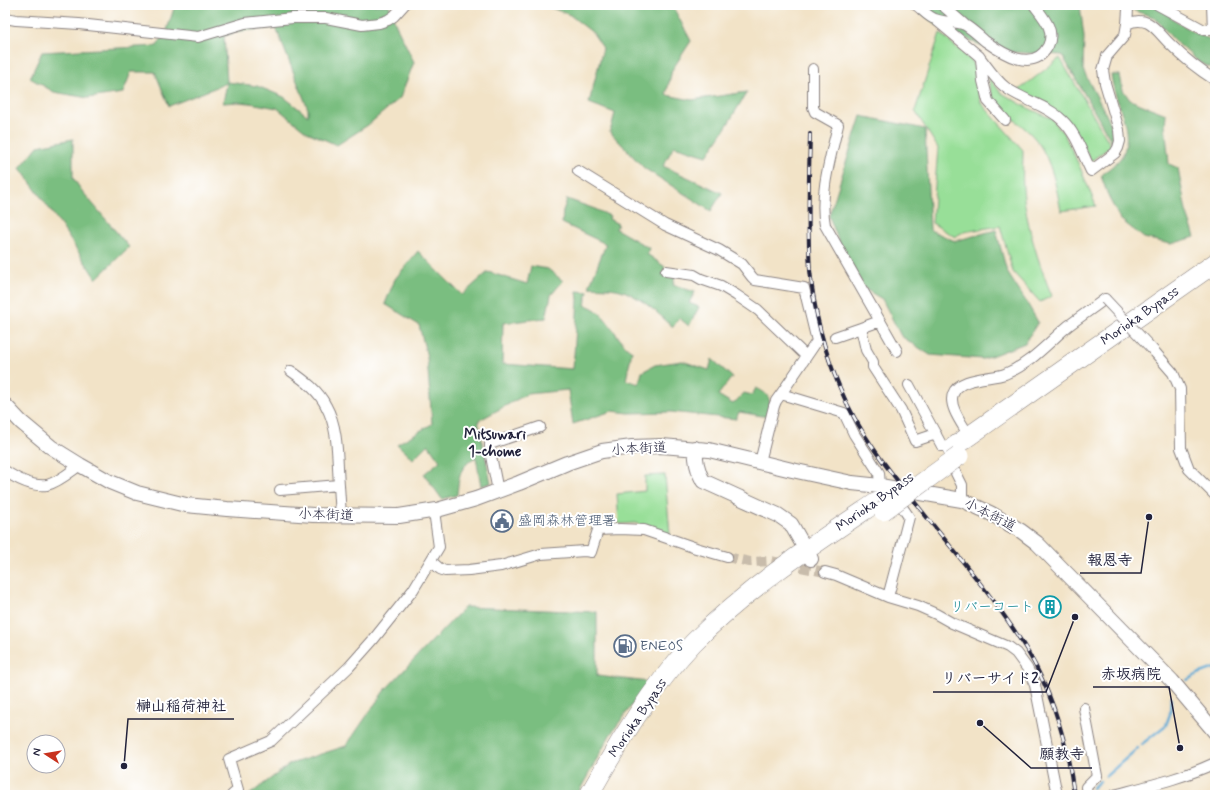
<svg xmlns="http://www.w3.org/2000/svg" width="1220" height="800" viewBox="0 0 1220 800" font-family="Mynerve,'Klee One',sans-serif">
	<rect width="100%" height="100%" fill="#fff"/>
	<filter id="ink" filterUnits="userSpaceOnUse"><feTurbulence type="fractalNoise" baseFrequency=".025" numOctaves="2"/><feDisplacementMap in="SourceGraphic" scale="8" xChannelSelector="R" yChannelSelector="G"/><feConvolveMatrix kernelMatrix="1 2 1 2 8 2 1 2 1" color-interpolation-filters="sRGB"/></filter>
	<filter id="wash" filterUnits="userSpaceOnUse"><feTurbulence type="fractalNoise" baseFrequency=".012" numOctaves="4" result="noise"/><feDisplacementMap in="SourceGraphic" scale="16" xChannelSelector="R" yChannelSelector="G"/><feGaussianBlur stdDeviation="0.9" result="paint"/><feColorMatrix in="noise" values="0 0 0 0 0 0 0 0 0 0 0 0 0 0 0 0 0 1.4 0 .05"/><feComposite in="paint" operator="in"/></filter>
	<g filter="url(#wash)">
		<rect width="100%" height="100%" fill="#f2e3c7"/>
		<path fill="#98df98" stroke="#5d806a" d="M940,33l33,29 8,41 42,47c0,13 -1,25 0,38 2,33 16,77 29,108l-12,6 -27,-30 -13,-46 -37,6 -8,5 -23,-14 6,-75 -23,-37z
			M1060,58l51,88 -20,15 -14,-28 -58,-43z
			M989,77l11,15 26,15 26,12 12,15 15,31 17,41 -35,5c-5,-25 -9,-49 -24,-70 -12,-16 -34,-27 -44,-43 -3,-6 -3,-15 -4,-21z
			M665,475l5,60 -35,-12 -16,1 -2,-30 28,-3v-15z"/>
		<path fill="#7abe80" stroke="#4e705e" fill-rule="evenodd" d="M175,5h214l7,20 18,37 -14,36 -32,27 -31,20 -30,-13 -30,-24 -27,-5 -12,-1 -15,1 4,-20 -58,23 -14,-34h-24l-8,21 -35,5 -34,-6 -24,-14 12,-26 115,-6 10,-16zM276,28l32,81v7l-24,-19 -27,-11 -30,-4 -3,-46 17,-5z
			M544,5h128l19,36 -19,29 -6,25 26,5 55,-8 -21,35 -19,29 -33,-10 -11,20 59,27 -11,18 -67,-43 -34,-36 5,-19 -26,-10 14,-55 -10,-15 -23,-18z
			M910,5h170l4,32 -1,33 28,54 2,20 -51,-89 -68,-4 -54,-24z
			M1127,5h51l-8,12 27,17 18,7v28l-15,-6 -26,-23 -20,-23 -19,-6z
			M1111,75h9l3,15 7,10 36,14 -1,11 4,39 9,4 8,43 9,26 -24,7 -27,-6 -24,-19 -11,-21 -8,-22c6,-7 18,-13 22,-22 9,-20 -2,-42 -8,-61 -2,-6 -3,-12 -4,-18z
			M861,116l64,13 5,101 25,11 41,-11 11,42 20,31 11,19 -13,21 -42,16 -53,-4 -29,-19 -19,-37 -17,-10 -25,-44 -11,-29z
			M73,139v39l9,13 47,56 -33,32 -40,-61 -36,-50 18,-22z
			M567,199l28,10 15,7 -1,3 9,5 -2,5 33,19 -2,6 18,13 -3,8 13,1 -2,9 22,7 -6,11 10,4 -10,19 -10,-8 -6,9c-14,-13 -29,-27 -47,-35 -11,-5 -25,-4 -37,-5l17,-43 -44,-21 1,-12z
			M418,251l44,44 26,-23 39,12 4,-18 17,3 15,12 -12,14 -5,23 -43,5 -1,41 71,5 5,-69 -1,-9 11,1 -3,13c23,6 29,34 47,46l-6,29 13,4 3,-12 13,-7 27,-4 27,9 3,-11 20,18 -14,18 15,9 11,-11 8,2 4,-7c16,7 15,14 12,29l-29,-5 -3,7 -65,-7 -42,1 -17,-2 -39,13 -5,-34 -41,4 -49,27 13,62 -10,3 -5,-29c-17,10 -17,19 -19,38l-15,4 -18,-25 16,-13 -12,-17 -15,15 -16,-15 35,-20 -5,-67 -8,-32 -34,-21 10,-25z
			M465,607l132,5v64l52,6 -39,53 -33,60h-328l41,-31 56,-18 38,-55z"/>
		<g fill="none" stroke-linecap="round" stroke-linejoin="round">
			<path stroke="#5aa8d4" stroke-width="2.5" d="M1187,680l11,-6 17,-6
				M1142,744l24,-19 4,-11 1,-17
				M1106,776l32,-28
				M1092,788l8,-7"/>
		</g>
	</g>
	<g filter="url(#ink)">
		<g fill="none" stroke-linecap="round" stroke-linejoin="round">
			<path stroke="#c8bcab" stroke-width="10" stroke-dasharray="10 5" stroke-linecap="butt" d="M727,557l23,5 21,-1 54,11"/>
			<g stroke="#8a8281" stroke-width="12">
				<path id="street" d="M916,5c6,4 12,12 19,14 10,4 21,2 30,6 7,4 14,11 20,16 17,12 48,33 63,5 8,-16 -5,-29 -14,-41
					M942,5l22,19
					M1130,5l-2,4 -1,15c6,-3 14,-4 21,-1 9,5 15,15 23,22 13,13 28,25 44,35
					M1158,5l46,25h9l-1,-25
					M5,18l11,2 63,4 119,13 47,-14 48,-5h33l36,7 17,-2 9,-3 6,-4 10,-11
					M936,20l43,36 2,3 2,22 5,20 17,19
					M981,59c7,9 15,21 24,28 17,13 42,18 57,33 14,13 20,33 29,51l24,-18 3,-5 2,-7 -1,-11 -14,-47 -2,-13 4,-14 18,-21 2,-11
					M813,69v38l2,5 23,13c-7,31 -19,69 -13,100l55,96
					M578,171l87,54 54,25 23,14 10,13 3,3 49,8 13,53 -36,53 63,19 10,21 25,39 1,13 5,8 15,10 9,13 -21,80
					M666,271l28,4 7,4 20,7 15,9 22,15 48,46
					M861,328l19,-7 17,30
					M835,337l26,-9 5,22 7,12v5l28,43 14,31 21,-7
					M1153,350l20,23 7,16 1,59 8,21 26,26
					M291,371c13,9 28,20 35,35 13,23 11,53 13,79
					M909,385l33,61
					M969,436c-6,-11 -21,-30 -16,-42 6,-17 37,-15 52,-20 25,-10 43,-31 63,-48 12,-9 25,-18 37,-27
					M760,462l14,-56 2,-5 5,-7
					M5,471c12,8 28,16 42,14 12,-3 23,-13 33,-20
					M956,473l6,12v15
					M280,490l59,-5 2,31
					M498,491l-8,-40v-7l50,-17
					M431,561l9,8 5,2 24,-1 32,-4 40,-12 44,-3 6,1 7,-22 22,-1 24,1 52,18 31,9
					M825,572l11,3 52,22 30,9 18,8 16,9 56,24 8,6 11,15 8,17 22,110
					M1084,708l13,68 -11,11 1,8
					M232,795l6,-5 -9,-31 42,-18 78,-74 24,-27 40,-50 26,-43 -5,-36
					M1114,795c34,-9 69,-17 101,-32"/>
			</g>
			<g stroke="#8a8281" stroke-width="16">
				<path id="secondary" d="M5,405l16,17 30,25 29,18 30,17 27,11 49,12 41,4 86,6 86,1 38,-6 39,-11 43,-16 48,-20 35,-12 30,-4 30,-1 47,4 83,20 60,13 28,3 82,14 28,13 31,18 16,12 135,138 43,51
					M695,448c1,13 2,22 8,33l75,34 13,9 20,35"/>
			</g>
			<g stroke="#8a8281" stroke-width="20">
				<path id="highway" d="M952,448l263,-185
					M589,795c30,-53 62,-107 104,-152 55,-56 120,-98 184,-141"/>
			</g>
			<use href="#street" stroke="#fff" stroke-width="10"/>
			<use href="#secondary" stroke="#fff" stroke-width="14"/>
			<use href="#highway" stroke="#fff" stroke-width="19"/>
			<g stroke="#22223b" stroke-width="4">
				<path id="rail" d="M810,134c-1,45 -3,91 0,136 4,41 14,81 30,118 18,44 47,80 77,117 38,48 79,94 111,147 25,43 40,94 46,143"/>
			</g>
			<use href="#rail" stroke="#fff" stroke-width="2.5" stroke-dasharray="8" stroke-linecap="butt"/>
			<g stroke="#8a8281" stroke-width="12" stroke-linecap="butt">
				<path id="street-bridge" d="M1105,299l48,51"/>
			</g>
			<g stroke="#8a8281" stroke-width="20" stroke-linecap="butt">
				<path id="highway-bridge" d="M883,511l76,-55"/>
			</g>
			<use href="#street-bridge" stroke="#fff" stroke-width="10"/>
			<use href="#highway-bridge" stroke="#fff" stroke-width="19"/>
		</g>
	</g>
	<defs>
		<g id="civic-ring" transform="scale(1.15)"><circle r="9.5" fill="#fff" stroke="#5c6f8a" stroke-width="1.5"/><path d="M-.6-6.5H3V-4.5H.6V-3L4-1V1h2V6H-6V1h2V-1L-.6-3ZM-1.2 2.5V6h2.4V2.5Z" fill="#5c6f8a"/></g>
		<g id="building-ring" transform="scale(1.15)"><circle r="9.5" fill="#fff" stroke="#0f9aa8" stroke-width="1.5"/><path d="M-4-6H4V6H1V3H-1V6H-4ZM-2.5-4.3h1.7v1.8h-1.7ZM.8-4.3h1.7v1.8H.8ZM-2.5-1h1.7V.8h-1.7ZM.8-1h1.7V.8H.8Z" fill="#0f9aa8"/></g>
		<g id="fuel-ring" transform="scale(1.15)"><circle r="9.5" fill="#fff" stroke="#5c6f8a" stroke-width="1.5"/><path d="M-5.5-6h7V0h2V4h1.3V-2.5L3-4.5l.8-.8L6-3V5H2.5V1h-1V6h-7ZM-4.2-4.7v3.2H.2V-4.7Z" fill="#5c6f8a"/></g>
	</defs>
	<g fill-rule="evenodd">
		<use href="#civic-ring" x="502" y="521"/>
		<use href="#building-ring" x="1050" y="607"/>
		<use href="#fuel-ring" x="625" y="646"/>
	</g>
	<g text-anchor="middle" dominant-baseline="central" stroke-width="4" stroke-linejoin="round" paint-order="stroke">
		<g font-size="14" fill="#22223b" stroke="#fff">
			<text transform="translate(1140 316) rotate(-35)">Morioka Bypass</text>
			<text transform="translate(639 449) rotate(-3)">小本街道</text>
			<text transform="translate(875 502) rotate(-35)">Morioka Bypass</text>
			<text transform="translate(326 515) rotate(2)">小本街道</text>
			<text transform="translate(990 515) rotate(27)">小本街道</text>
			<text transform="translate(638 718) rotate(-56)">Morioka Bypass</text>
		</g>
		<g font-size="14" fill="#4e5e75" stroke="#fff" text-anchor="start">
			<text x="518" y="521">盛岡森林管理署</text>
			<text x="640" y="646">ENEOS</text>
		</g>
		<g font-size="14" fill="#0d838f" stroke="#fff" text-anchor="end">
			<text x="1034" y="607">リバーコート</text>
		</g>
		<g font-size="15" font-weight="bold" fill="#22223b" stroke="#fff">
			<text x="495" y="435">Mitsuwari<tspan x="495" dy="17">1-chome</tspan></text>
		</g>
	</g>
	<path fill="none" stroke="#22223b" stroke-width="1.5" d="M1149 517L1141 573H1080M1180 748L1169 687H1093M1075 617L1046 692H933M124 766L128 719H234M980 723L1031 768H1092"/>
	<g fill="#22223b" stroke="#fff" stroke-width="1.5">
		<circle cx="1149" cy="517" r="4"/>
		<circle cx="1180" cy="748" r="4"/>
		<circle cx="1075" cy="617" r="4"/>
		<circle cx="124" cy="766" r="4"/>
		<circle cx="980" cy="723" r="4"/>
	</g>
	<g font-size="15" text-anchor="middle" font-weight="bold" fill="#22223b" stroke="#fff" stroke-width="4" stroke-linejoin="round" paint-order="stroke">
		<text x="1110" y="565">報恩寺</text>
		<text x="1131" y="679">赤坂病院</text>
		<text x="990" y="683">リバーサイド2</text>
		<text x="181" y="711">榊山稲荷神社</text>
		<text x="1062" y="759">願教寺</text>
	</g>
	<rect width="1220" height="800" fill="none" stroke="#fff" stroke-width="20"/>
	<g transform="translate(46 754) rotate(282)"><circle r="19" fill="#ffffff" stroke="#a7a7b1"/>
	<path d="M0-3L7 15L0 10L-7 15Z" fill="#c8321e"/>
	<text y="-6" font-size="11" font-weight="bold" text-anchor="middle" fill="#22223b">N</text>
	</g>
</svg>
